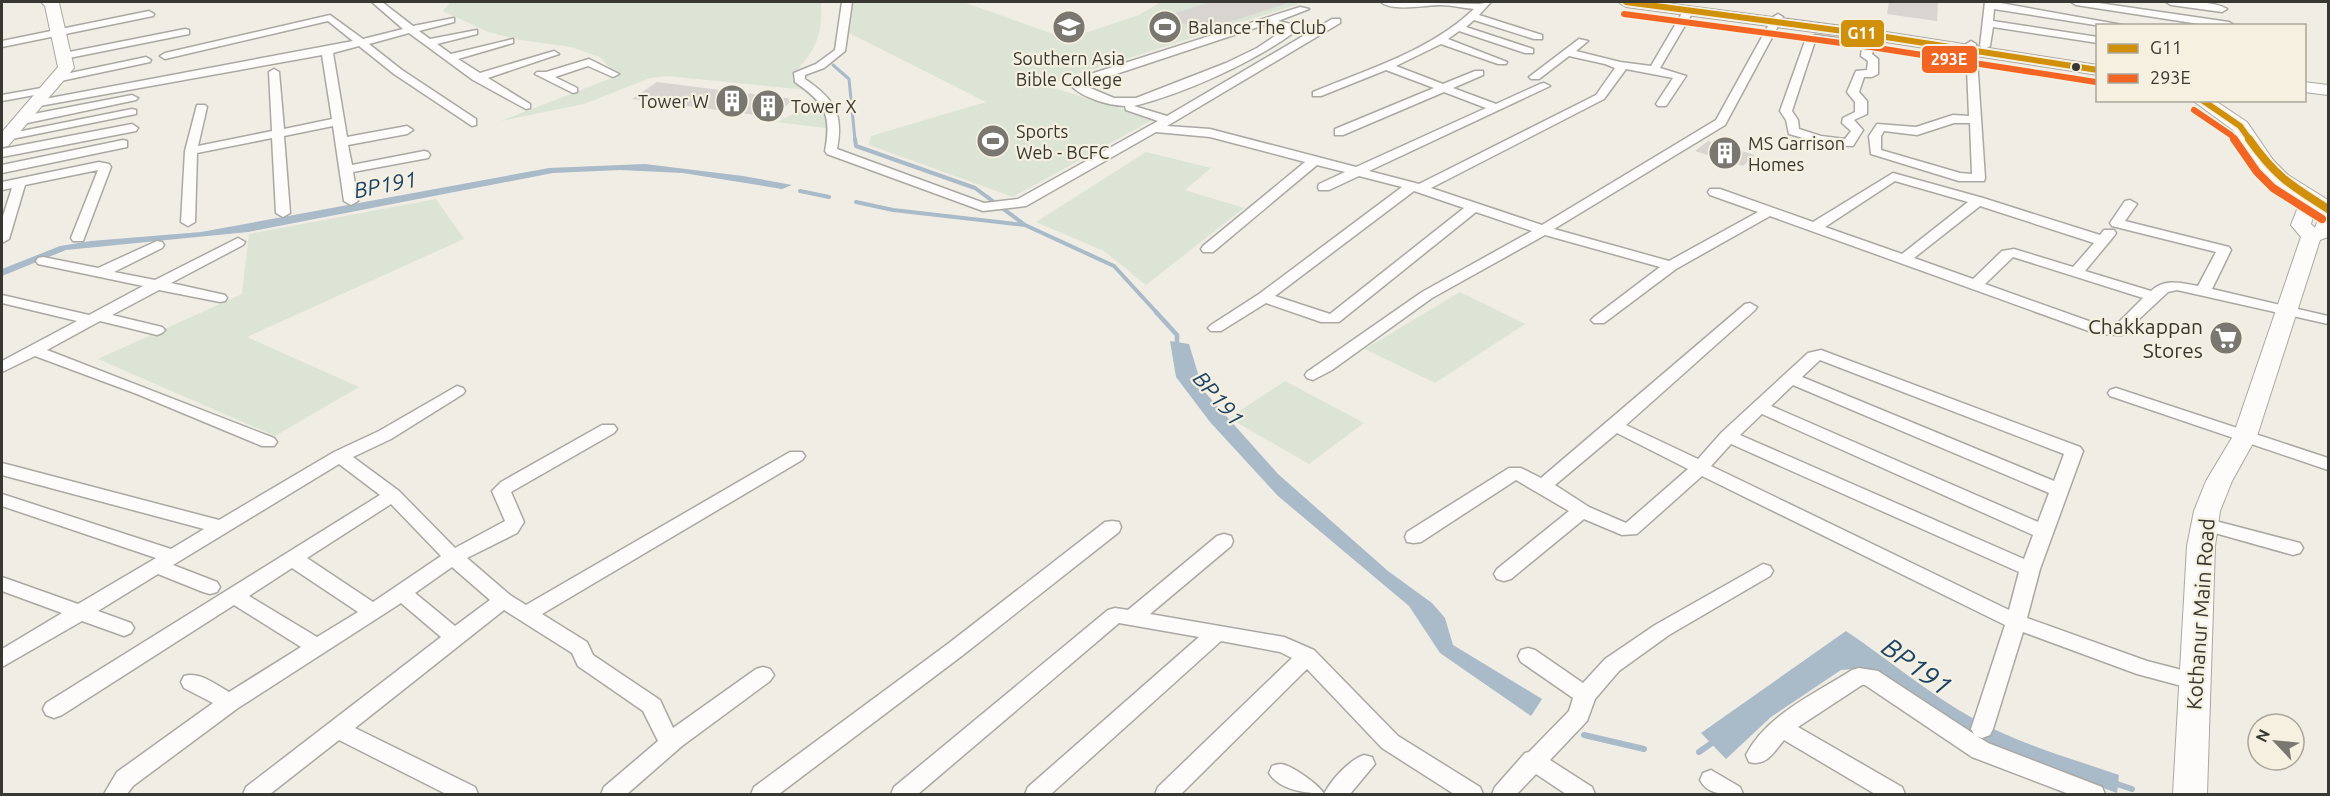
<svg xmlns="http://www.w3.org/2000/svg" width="2330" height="796" viewBox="0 0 2330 796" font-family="Ubuntu,sans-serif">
	<rect width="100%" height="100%" fill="#f0ede5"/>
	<path fill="#dce4d5" d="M451,2h370c2,33 -5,47 -27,72l23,17 -150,-15 -17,2 -66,26 -83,17 116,-45 -17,-19 -29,-10 -51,-7 -32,-8 -45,-21z
		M849,2h114l104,37 72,-24 22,-13h131l7,2 -255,81 110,34 -141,78 -144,-52 2,-9 115,-34 -137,-69z
		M826,100l7,29 -56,-7 23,-12 4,-9z
		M1146,152l65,16 -26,22 59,18 -98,77 -42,-34 -68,-29z
		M436,199l28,40 -217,98 112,50 -84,49 -177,-77 144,-65 7,-60z
		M1460,292l65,32 -90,59 -70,-34z
		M1285,381l79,42 -55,41 -80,-46z"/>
	<path fill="#a9bac8" d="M645,164l98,12 49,9 -10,4 -99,-16 -63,-3 -67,3 -305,59 -182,18 -64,26v-7l58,-23 31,-5 110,-9 348,-64z
		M1170,341l19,3 14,46 75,84 110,97 44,32 13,15 8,27 89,54 -11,17 -91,-63 -31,-47 -131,-110 -68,-74 -34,-45z
		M1846,631c43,29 83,63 128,88 45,25 96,39 145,56l-2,18 -128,-46 -124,-79 -24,2 -70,47 -45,42 -25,-26z"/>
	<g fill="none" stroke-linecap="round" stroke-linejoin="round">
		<path stroke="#a9bac8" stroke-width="3" d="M833,65l16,14 6,61"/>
		<path stroke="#a9bac8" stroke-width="4" d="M855,139l1,7 119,42 50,37
			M800,191l29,6
			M856,202l37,8 132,15 89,41 44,48"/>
		<path stroke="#a9bac8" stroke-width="4.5" d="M1156,312l21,23v11"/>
		<path stroke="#a9bac8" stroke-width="6" d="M1584,735l60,14
			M1699,752l17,-12
			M2114,783l18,6"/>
	</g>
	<path fill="#d8d4cf" d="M1211,2h73l1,2 -84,27 -35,-15z
		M1889,2h49l-1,19 -50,-7z
		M657,82l71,9 66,8 -22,18 -140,-18z
		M1708,141l47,14 -12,11 -48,-15z"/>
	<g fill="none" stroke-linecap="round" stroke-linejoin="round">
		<g stroke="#aaa8a2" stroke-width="3">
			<path id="street" d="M372,2h10l31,24 41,-8v4l-35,9 11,8 47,-9v4l-40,10 14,10 62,-15v4l-55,16 22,14 74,-22 5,3 -71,24 42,26v4l-4,1 -53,-29 -64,-47 -40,11 33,26 74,49v6l-4,1 -78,-52 -35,-28 -26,7 14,84 60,-11 6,4 -6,4 -59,11 4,20 72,-14 4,1 2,3 -2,3 -75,14 5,29 -7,4 -7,-4 -11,-75 -49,10 6,77 -7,4 -7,-4 -4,-75 -75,15 -2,69 -7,4 -7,-4 4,-71 12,-46h8l2,2 -9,39 74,-15 -3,-59 5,-3 5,3 5,57 48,-10 -10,-64 -288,52 -6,-3 6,-3 319,-60 -25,-20 -163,38 -5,-3 5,-3 165,-38 33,24 40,-10z
				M842,2h10l-7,49 -21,17 -19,7v4c29,20 39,34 32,70l147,54 34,-4 140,-78 -32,-11 -1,-4c-18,-1 -42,-8 -55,-21l8,-7 222,-71 9,2 -31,12 13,3 3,7 -1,2c-41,30 -110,61 -159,73l33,10 165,-97h8v4l-173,103 43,3 146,38 130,-59 -42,-16 -101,43h-8v-6l99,-41 -48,-18 -65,26h-8v-4c55,-23 117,-41 161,-83 -11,-1 -22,-4 -33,-4 -15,0 -50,7 -60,-3l98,2 12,-2 -12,13 63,20v4h-8l-60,-19 -8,7 67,22v4h-8l-66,-22 -11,8 59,23 -1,2h-8l-57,-20 -45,22 47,18 32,-13h8v4l-30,13 43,16 44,-20 4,-1 6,3 -181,85 50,13 177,-89 19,-27 -10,-4 -36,-8 -30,23h-8l-2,-2 50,-38 9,2 -12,10 44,11 31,4 34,-58h8l1,2 -34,58 26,8 -20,30h-8l-2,-2 17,-26 -47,-9 -22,30 -173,89 111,37 174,-105 57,-103 5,-3 5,3 -58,108 -171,104 115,32 89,-49 -48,-17 -2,-3 2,-3h10l93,33 80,-49 90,25 117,37 4,-5h10l2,3 -2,3 -29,35 66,20c14,-13 30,-8 47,-5l18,-34 -104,-26 -2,-3 15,-22 5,-1 7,4 -12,17 104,26 2,3 -19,39 116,27v8l-151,-34 -9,2 -46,43 -25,-1 -327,-118 -94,53 -72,54h-10l-3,-3 3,-3 66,-50 -115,-32 -113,63 -100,72 -19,10 -6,-2 -2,-3 2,-3 115,-80 110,-61 -56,-19 -137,110h-18l-55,-19 -45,28h-10l-3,-3 3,-3 48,-31 143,-107 -43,-11 -30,14h-10l-1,-3 1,-3 26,-12 -28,-7 -104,87h-10l-2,-3 2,-3 102,-84 -95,-25 -54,-5 -130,74 -43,5 -156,-57 -2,-3c7,-37 0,-48 -30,-69l-1,-9 22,-9 19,-14zM1267,24l17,6 -27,18 -31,15 -90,35h-22l-31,-13zM1895,181l73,21 -66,52 -77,-27zM1414,191l50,17 -134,106 -55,-18zM1980,206l114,37 -21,24 -59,-18 -12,2 -29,28 -59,-21zM2013,257l130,41 -29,29 -14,-2 -115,-41z
				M1985,2h10l133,24h-27l-107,-17 -1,12 105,16v6l-105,-16 -3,19 -5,3 -5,-3z
				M2071,2h21l137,20 5,3 -22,1 -136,-21z
				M2166,2c15,-1 49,-1 61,7l-5,3 -51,-7z
				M149,11l5,3 -1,2 -151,31v-6z
				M185,29l4,1v4l-125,25 -5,-3 5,-3z
				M1873,32l5,3 -6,19 6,5v15l-6,3h-8l-5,15 8,9v13l-13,6 9,10 -10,16 -25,-1 -39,-11 -3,-14 -6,-9 25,-70 10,-6 49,7 5,-9zM1817,41l45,7 -1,8 7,5 -1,9 -11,1 -9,21 8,10v10l-12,6 -1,5 9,8 -6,8 -24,-3 -22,-7 -1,-9 -6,-9 22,-67z
				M1971,41l5,3 9,134 -1,3h-25l-88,-27 -2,-18 8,-12 39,3 37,-12 16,1 -3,-72zM1954,123h16l2,51 -12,-1 -79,-23v-14l3,-5 33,4z
				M146,57l5,3 -1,2 -94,20 -6,-3 6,-3z
				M589,59l30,15 -6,3 -25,-11 -33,11 22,11v4l-4,1 -38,-19 2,-2h9z
				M47,87l6,3 -2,2 -49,9v-6z
				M132,95l6,3 -2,2 -118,25 -6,-4 6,-4z
				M132,109l4,1v4l-134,27v-6z
				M132,124l6,4 -2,3 -134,26v-8z
				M123,140l4,1v6l-125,26v-8z
				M99,162l10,2 2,3 -28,74h-10l-2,-3 27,-68 -73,15 -16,54 -7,4v-24l10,-31 -10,2v-8z
				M238,238l7,4 -2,3 -72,38 54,12 2,3 -2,3 -5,1 -61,-12 -47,25 50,12 3,3 -3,3 -5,2 -57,-14 -53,29 227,88 3,4 -3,4h-12l-125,-52 -102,-38 -33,16v-11l75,-40 -75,-18v-8l87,20 54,-29 -105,-22 -2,-3 2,-3 5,-1 55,11 59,-27 5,1 2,3 -2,3 -48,24 41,8z
				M1750,303l7,4 -2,3 -129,115 72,34 24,-27 86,-79 13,-3 259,97 3,4 -43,118 -13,49 120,43 54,14 3,6 -3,6 -8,2 -56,-15 -114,-42 -30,97 -3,6 -8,3 -5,-2 11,7 114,44 3,7h-36l-97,-37 -107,-72h-3l-64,42 104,60 3,7h-30l-91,-54c-10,12 -18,27 -35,22l-3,-7c20,-40 70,-62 106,-85l7,-2 19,3 96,63 -3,-5 34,-104 -303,-149 -65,58 -15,1 -38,-16 -73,60 -7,2 -7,-2 -3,-5 3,-5 72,-58 -53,-31 -95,62 -7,1 -7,-1 -2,-5 2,-5 102,-64h12l20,10 204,-174zM1820,360l244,94 -10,27 -252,-104zM1793,385l256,108 -11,29 -267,-116zM1762,414l271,121 -9,24 -284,-124zM1617,433l71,36 -62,54 -37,-16 -34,-22zM1731,444l288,128 -10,38 -298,-144z
				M457,386l6,2 2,3 -2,3 -72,45 -38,18 46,34 56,57 50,-27 -13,-30 9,-9 101,-57h12l3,4 -3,4 -103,59 13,30 -7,11 -50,25 43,37 16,10 264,-153h12l3,4 -3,4 -260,154 45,28 6,13 67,45 13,28 83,-59 7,-2 7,2 4,6 -4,6 -88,65 -55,48h-26l3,-7 54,-46 -15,-30 -65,-45 -6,-13 -68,-43 -149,118 120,59 3,7h-32l-107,-54 -69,54h-27l3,-7 195,-150 -40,-34 -163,105 -105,78 -6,8h-23l13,-22 96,-69 -29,-15 -3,-6 3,-6c16,-5 32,9 45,16l72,-45 -67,-42 -172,110 -8,3 -8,-3 -3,-6 3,-6 334,-208 -41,-31 -166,101 44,17 3,5 -3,5 -7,2 -7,-2 -45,-18 -60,37 33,12 3,5 -3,5 -7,3 -42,-15 -80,46v-18l60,-36 -60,-22v-14l76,27 78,-46 -154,-52v-12l169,55 33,-20 -202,-54v-12l217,57 115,-68 45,-21zM391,504l50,52 -68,46 -66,-44zM452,567l38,33 -35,26 -40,-33zM292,568l66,44 -41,25 -68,-41z
				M2116,388l212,70v12l-218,-74 -2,-3 2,-3z
				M2204,518l96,25 3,5 -3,5 -7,2 -96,-27 -2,-4 2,-4z
				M1112,521l7,1 2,5 -2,5 -156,123 -184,139h-28l3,-7 195,-144 156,-121z
				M1224,534l7,2 2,5 -2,5 -81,68 134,23 30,13 84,86 82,51 3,7h-29l-72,-46 -75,-79 -126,125h-26l3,-7 134,-129 -12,-6 -59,-11 -170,153h-26l3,-7 171,-150 -80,-14 -201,171h-27l3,-7 214,-177 7,-2 13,2 89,-74z
				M1763,564l7,2 3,5 -3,5 -101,59 -50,36 -24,28 -8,22 -37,39 42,27 3,7h-29l-30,-20 -19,20h-25l3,-7 30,-34 4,-1 40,-41 4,-13 -52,-36 -3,-6 3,-6 7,-2 7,2 48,33 22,-24 50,-34z
				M1364,755l8,2 3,7 -25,30c-26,0 -67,2 -81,-21l3,-7c2,-1 7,-2 9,-2 10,1 39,21 43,30 7,-14 25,-34 40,-39z
				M1711,770l29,17 3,7c-17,0 -35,2 -43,-14l3,-7z"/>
		</g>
		<g stroke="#aaa8a2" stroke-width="2">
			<path id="secondary" d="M41,2l18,1 15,65 -66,78 -6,1v-15l56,-65 -13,-61z
				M2304,82l24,3v10l-24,-3z
				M2319,204l9,4v29l-8,3 -63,196 -25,45 -12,30 -5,35 -8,248h-34l14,-248 7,-35 12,-30 27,-45 68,-199 -10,-12 7,-18zM2313,216l5,3 -3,9 -4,-4z"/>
		</g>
		<g stroke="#aaa8a2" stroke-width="2">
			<path id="primary" d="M1618,2h40l215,28 225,35v10l-225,-35 -247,-33z
				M2192,100h22l33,22 26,38 15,15 40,25v15l-8,-1 -46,-31 -15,-15 -26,-38z"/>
		</g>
		<use href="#street" fill="#fdfcfb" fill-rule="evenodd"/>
		<use href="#secondary" fill="#fdfcfb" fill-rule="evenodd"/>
		<use href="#primary" fill="#fdfcfb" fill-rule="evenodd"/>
		<g stroke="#f5f0e0" stroke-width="9">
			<path id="bus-1-far1" d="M1626,2l247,33 225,35
				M2202,100l38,26 10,14"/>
		</g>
		<g stroke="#f5f0e0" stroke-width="11">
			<path id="bus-1" d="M2249,139c26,37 41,46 79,70"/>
		</g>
		<g stroke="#f5f0e0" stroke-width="9">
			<path id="bus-2-far1" d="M1624,14l247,33 225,35
				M2194,110l37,25 4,5"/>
		</g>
		<g stroke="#f5f0e0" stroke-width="11">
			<path id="bus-2" d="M2234,139l23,33 16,16 49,31"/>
		</g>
		<use href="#bus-1-far1" stroke="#d1900a" stroke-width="6"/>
		<use href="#bus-1" stroke="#d1900a" stroke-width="8"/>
		<use href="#bus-2-far1" stroke="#f26522" stroke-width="6"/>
		<use href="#bus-2" stroke="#f26522" stroke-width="8"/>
	</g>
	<defs>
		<g id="university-disc" transform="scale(1.725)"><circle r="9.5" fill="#797770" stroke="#f5f0e0"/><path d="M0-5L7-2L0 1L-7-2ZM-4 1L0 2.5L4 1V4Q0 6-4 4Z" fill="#fff"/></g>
		<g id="stadium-disc" transform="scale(1.725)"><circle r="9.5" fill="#797770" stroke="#f5f0e0"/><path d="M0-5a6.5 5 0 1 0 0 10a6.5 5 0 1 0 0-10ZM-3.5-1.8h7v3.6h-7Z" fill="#fff"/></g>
		<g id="building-disc" transform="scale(1.725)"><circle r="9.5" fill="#797770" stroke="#f5f0e0"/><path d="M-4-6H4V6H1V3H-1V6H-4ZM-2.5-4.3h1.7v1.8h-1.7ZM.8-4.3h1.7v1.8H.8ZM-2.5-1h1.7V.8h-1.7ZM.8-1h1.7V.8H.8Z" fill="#fff"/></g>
		<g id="supermarket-disc" transform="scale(1.725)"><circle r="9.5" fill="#797770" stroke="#f5f0e0"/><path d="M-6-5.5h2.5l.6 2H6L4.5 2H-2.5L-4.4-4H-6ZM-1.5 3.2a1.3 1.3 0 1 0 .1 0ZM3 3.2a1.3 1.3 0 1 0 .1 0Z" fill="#fff"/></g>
	</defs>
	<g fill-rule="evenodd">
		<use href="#university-disc" x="1069" y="27"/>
		<use href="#stadium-disc" x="1165" y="27"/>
		<use href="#building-disc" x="732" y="101"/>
		<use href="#building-disc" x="768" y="106"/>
		<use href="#stadium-disc" x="993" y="141"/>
		<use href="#building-disc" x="1725" y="153"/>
		<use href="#supermarket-disc" x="2226" y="338"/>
	</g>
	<circle fill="#393731" stroke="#f5f0e0" stroke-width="2" cx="2076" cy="67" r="5"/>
	<g text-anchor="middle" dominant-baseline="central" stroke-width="4.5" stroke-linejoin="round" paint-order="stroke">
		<g font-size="18" fill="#393731" stroke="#f5f0e0" text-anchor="start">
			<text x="1188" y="27">Balance The Club</text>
			<text x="1069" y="58" text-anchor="middle">Southern Asia<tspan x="1069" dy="21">Bible College</tspan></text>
			<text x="709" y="101" text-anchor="end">Tower W</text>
			<text x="791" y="106">Tower X</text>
			<text x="1016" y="131">Sports<tspan x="1016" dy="21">Web - BCFC</tspan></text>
			<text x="1748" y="143">MS Garrison<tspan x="1748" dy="21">Homes</tspan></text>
		</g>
		<g font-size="21" fill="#393731" stroke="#f5f0e0" text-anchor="end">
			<text x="2203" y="326">Chakkappan<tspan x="2203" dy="24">Stores</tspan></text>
		</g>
		<g font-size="21" fill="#393731" stroke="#f5f0e0">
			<text transform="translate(2200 614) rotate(-86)">Kothanur Main Road</text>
		</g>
		<g font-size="22" font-style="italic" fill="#1a4467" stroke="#f5f0e0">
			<text transform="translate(385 184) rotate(-11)">BP191</text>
			<text transform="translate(1219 398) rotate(49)">BP191</text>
		</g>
		<g font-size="27" font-style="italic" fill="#1a4467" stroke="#f5f0e0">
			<text transform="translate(1917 666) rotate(36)">BP191</text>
		</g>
	</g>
	<g stroke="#f5f0e0" stroke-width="2">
		<rect x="1840" y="19" width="45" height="29" rx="6" fill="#d1900a"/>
		<rect x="1921" y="45" width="57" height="29" rx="6" fill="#f26522"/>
	</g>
	<g font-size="16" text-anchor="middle" font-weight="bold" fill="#fff">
		<text x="1862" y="39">G11</text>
		<text x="1949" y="65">293E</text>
	</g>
	<rect width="2330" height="796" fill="none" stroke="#393731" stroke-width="6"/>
	<rect x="2096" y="24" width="210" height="78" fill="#f5f0e0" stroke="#aaa69a" stroke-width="1.5"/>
	<rect x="2108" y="44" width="30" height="9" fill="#d1900a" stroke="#aaa69a" stroke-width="1.5"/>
	<text x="2150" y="54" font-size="18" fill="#393731">G11</text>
	<rect x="2108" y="74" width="30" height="9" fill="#f26522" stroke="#aaa69a" stroke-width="1.5"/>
	<text x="2150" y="84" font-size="18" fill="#393731">293E</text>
	<g transform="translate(2276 742) rotate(296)"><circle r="28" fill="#f5f0e0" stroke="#aaa69a" stroke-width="1.5"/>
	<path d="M0-4.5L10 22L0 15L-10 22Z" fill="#797770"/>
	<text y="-9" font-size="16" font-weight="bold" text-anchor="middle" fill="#393731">N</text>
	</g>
</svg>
